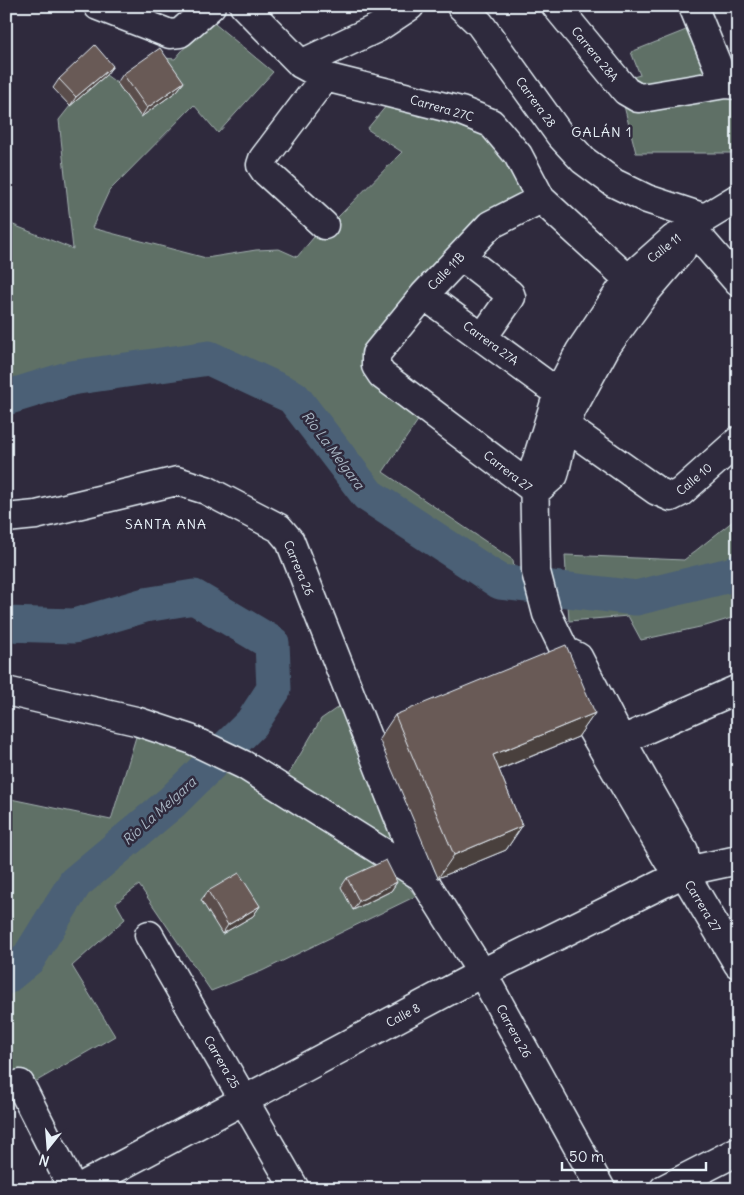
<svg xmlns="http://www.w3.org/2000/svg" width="744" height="1195" viewBox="0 0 744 1195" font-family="Delius,sans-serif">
	<rect width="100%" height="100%" fill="#2f2a3d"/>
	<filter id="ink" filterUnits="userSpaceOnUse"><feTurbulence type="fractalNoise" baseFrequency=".02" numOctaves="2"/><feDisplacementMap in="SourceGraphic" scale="10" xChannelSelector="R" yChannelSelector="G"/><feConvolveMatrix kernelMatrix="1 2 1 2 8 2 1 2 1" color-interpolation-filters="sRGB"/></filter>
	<g filter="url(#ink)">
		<path fill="#5e6f66" stroke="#a3b0af" d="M209,19l64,53 -55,61 -24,-28 -85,86 -17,37 114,30 50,-8 23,-1 18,8 23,-27 18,-13 64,-65 -35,-23 20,-24 97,26 49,66 -46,21 -116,120 2,45 48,33 -38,56 130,88 2,18 -10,-2 -133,-83 -76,-108 -83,-36 -149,21 -58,18v-166l67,27 -14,-129 11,-14 36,-31 11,8 24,33 36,-25 -23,-34 21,2z
			M691,28l29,51 -78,17 -19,-16 17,-5 -9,-23z
			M738,89v64h-102l-14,-55z
			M738,517v99l-29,9 -68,15 -13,-24 -59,5 -4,-66 119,5z
			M347,701l53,151 -113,-75 34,-58z
			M138,730l70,28 -29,28 -111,96 -45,70 -17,15v-169l105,22z
			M220,761l171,105 25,30 -154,75 -51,20 -72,-106 -23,18 9,16 -53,47 43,70 -80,46 -4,-7 -24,13 -1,-103 24,-23 50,-75 68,-57z"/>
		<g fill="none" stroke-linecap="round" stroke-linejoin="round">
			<path stroke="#4b6176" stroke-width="35" d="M6,398l65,-20 138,-20 84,39 75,98 132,87 136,16 98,-24 4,-3
				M6,624l68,2 71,-21 49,-8 78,46 2,46 -22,34 -80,79 -97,81 -47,76 -22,18"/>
			<g stroke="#e8f1f8" stroke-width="31">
				<path id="minor" d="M98,6l72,28 10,-1 31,-27
					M244,6l57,58 24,13 136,34 30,12 27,32 23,44 87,80
					M461,6l19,18 80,111 23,25 31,23 33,16 58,19
					M556,6l70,85 12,7 10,-1 77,-13 13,1
					M693,6l32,78
					M301,64l76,-36 33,-22
					M738,198l-33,20 -13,11 -19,10 -45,40 -48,72 -22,42 -24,76 2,103 11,42 18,37 -4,14 21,48 86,147 16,13 54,91
					M324,225l-59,-54 -4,-6 2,-6 62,-82
					M692,229l46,53
					M461,256l49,38 1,3 -28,40
					M424,295l134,98
					M551,416l106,75 14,6 10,-5 57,-51
					M536,491l-154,-116 -6,-9v-12l48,-59 66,-70 51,-26
					M536,491l18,-16 11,-48 7,-18 34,-62 39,-54 36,-42
					M6,518l30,-3 141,-34 29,9 73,38 11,13 132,336 60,96 119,216
					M565,651l13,6 43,83 63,111v3
					M6,691l130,30 54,18 54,26 178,112
					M606,747l132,-58
					M149,935l146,254
					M20,1084l53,105"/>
			</g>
			<g stroke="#e8f1f8" stroke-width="31">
				<path id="major" d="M77,1189l405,-216 202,-100 12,-4 42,-9
					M664,1189l74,-38"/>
			</g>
			<use href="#minor" stroke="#2f2a3d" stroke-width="28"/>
			<use href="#major" stroke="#2f2a3d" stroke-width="28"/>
		</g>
		<path fill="#5a4d4b" stroke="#e8f1f8" d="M113,66l-7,9 -36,31 -17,-18 6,-9z
			M123,74l61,8 -7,9 -36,26 -24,-34z
			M595,713l-17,24 -79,33 23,56 -16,24 -68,28 -59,-139 16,-24z
			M347,878l50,4 -6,9 -38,19 -12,-23z
			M208,891l52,15 -7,10 -31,18 -21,-34z"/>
		<path fill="#4a3f3d" stroke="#e8f1f8" d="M113,66l-7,9 -36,31 6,-9z
			M184,82l-7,9 -36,26 6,-9z
			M595,713l-17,24 -102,42 17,-24z
			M522,826l-16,24 -68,28 16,-23z
			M397,882l-6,9 -38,19 6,-9z
			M260,906l-7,10 -31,18 6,-9z"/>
		<path fill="#695a57" stroke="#e8f1f8" d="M95,45l18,21 -37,31 -17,-18z
			M160,48l24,34 -37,26 -24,-34z
			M566,645l29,68 -102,42 29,71 -68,29 -59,-140z
			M386,860l11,22 -38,19 -12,-23z
			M239,873l21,33 -32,19 -20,-34z"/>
	</g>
	<g text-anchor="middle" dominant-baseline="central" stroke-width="5" stroke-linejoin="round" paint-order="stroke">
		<g font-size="12" fill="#e8f1f8" stroke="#2f2a3d">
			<text transform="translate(595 54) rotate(51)">Carrera 28A</text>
			<text transform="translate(536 102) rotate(54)">Carrera 28</text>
			<text transform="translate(442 108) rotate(16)">Carrera 27C</text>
			<text transform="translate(664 248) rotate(-38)">Calle 11</text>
			<text transform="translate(446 271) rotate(-46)">Calle 11B</text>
			<text transform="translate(491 343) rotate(36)">Carrera 27A</text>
			<text transform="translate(508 471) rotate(38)">Carrera 27</text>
			<text transform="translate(694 479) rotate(-40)">Calle 10</text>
			<text transform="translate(299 568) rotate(67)">Carrera 26</text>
			<text transform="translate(703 906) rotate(59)">Carrera 27</text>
			<text transform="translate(403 1015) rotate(-28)">Calle 8</text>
			<text transform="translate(514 1031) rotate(61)">Carrera 26</text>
			<text transform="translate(222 1062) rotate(60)">Carrera 25</text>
		</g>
		<g font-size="14" letter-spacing="1" fill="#e8f1f8" stroke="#2f2a3d">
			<text x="602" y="132">GALÁN 1</text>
			<text x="166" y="524">SANTA ANA</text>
		</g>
		<g font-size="14" font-style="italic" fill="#a9b7c4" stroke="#2f2a3d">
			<text transform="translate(333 450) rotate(53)">Río La Melgara</text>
			<text transform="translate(159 811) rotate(-42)">Río La Melgara</text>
		</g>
	</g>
	<rect width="744" height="1195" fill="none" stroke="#2f2a3d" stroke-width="25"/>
	<rect x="12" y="12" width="719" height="1170" fill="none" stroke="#e8f1f8" stroke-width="2" filter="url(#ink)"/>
	<g transform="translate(48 1148) rotate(197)" stroke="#2f2a3d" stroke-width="4" paint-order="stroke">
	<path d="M0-4L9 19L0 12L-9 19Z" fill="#e8f1f8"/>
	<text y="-8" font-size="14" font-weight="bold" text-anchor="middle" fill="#e8f1f8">N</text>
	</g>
	<path d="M562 1162v8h144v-8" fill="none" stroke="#e8f1f8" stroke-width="2.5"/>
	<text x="569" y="1162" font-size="15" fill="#e8f1f8" stroke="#2f2a3d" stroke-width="4" paint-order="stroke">50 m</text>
</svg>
